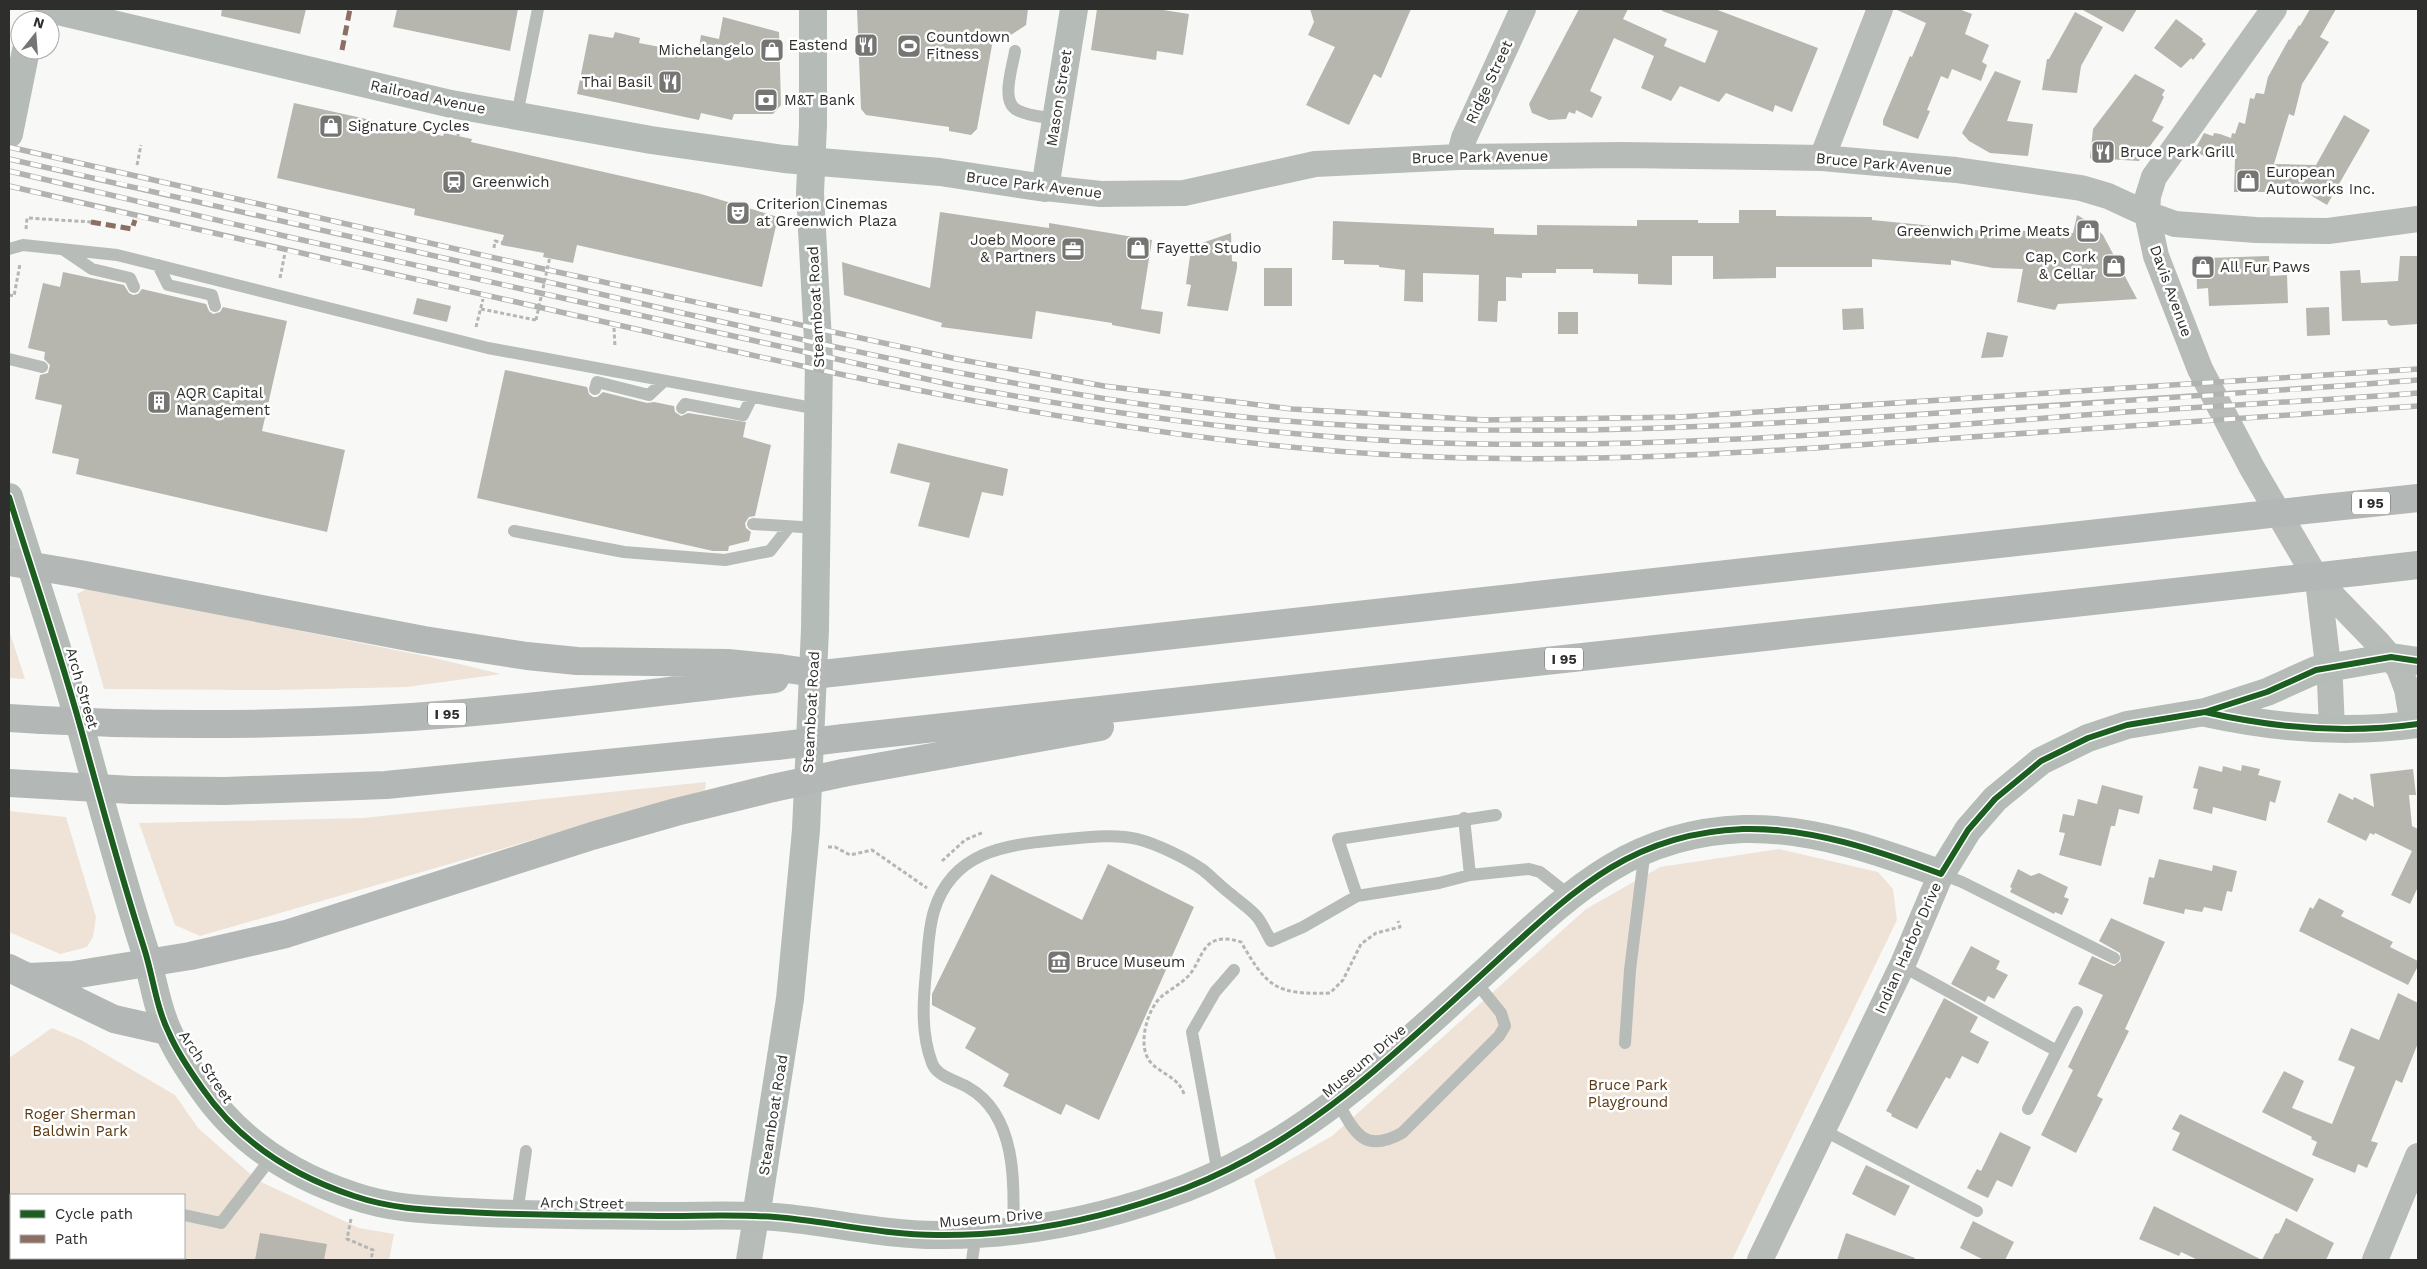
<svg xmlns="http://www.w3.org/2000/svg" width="2427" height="1269" viewBox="0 0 2427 1269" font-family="'Work Sans',sans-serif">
	<rect width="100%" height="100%" fill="#f8f9f7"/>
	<path fill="#eee3d6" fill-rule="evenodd" d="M88,588l342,69 71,17 -94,13 -134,3 -169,-1 -27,-95z
		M9,630l16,49 -16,-1z
		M706,782l-1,8 -505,146 -25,-11 -36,-102 224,-5z
		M9,811l57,6 30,100 -3,20 -6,10 -27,7 -51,-22z
		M1779,849l99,23 15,17 4,31 -165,340h-456l-22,-80 78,-44 254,-227 74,-42z
		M52,1028l29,12 94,55 23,33 59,52 102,48 35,6 -5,26h-380v-202zM11,1195h173v63h-173z"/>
	<path fill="#b7b6ae" d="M222,9h84l-6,25 -79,-18z
		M397,9h121l-8,42 -117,-24z
		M857,9h171l-2,16 -18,12 -14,-3 -17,95 -6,6 -22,-4v-4l-83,-12 -5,-6z
		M1097,9h60l32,5 -6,41 -26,-4 -1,9 -65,-10z
		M1310,9h101l-30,69 -7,-4 -25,51 -43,-20 29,-58 -27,-12 6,-13z
		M1579,9h49l-5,10 44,20 -3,7 41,17 13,-32 -56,-20 1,-2h52l103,39 -26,64 -17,-7 -2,7 -47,-19 -7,9 -39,-16 -9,15 -30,-13 13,-32 -40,-18 -24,53 12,6 -10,21 -16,-8 -1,4 -6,-2 -3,7 -17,1 -17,-7 -3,-9z
		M1895,9h64l13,5 -7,20 24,11 -7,17 5,3 -6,16 -29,-12 -4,10 -7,-3 -14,34 3,1 -12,28 -35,-14v-5l27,-64 2,1 14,-34z
		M2081,9h56l-14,23z
		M2310,9h26l-16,28 9,5 -27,42 -8,32 -5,-2 -15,50 42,1 28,-50 26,15 -43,75 -22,-13h-71l1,-33 -27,-1 -14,-7 10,-18 9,3 1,-3 6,1 11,4 1,-5 3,1 4,-12 6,2 5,-26 4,1 2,-6 8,1 4,-17 21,-38 1,1 9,-15 1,1z
		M2075,12l28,15 -22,39 -4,27 -35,-3 5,-31h2z
		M723,17l56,15 2,73 -8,9h-39l-2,6 -31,-7 -2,7 -122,-26 12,-60 24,4 2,-6 25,6 -1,5 48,9 2,-6 10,2 2,-13 18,4z
		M2176,19l27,20 -1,2 4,3 -13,16 -2,-2 -10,10 -27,-20z
		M1995,71l26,10 -14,40 26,3 -5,32 -38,-3 -21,-12 -7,-8z
		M2135,74l30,16 -3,5 2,2 -12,24 12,6 -25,34 -49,-3 3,-29z
		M294,103l149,33 1,-3 28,6 -1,3 230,52 77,23 -16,70 -185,-42 -4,18 -30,-6 1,-4 -43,-8 3,-10 -90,-20 1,-6 -138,-31z
		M1739,210h37v6l96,1v3l113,11v-2l88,4 4,-18 14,8 12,12 34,64 -79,5 -3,6 -38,-8 6,-33 -30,-1 -42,-8v5l-79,-6v8h-96v11l-63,1v-23h-41v29l-34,-1v-10l-45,-1v-4h-37v4h-34v5l-16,-1v24h-8l-1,21 -19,-1 1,-46 -56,-2v29l-19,-1 1,-31 -26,-3v-2l-35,-1v-4h-12l1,-39 161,7v6l43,1v-10l100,1v-6h61v3h41z
		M940,212l109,16v-5l103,17 -11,69 22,3 -3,22 -48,-9v-2l-76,-12 -4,28 -91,-12 1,-4 -98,-28 -2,-33 88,26z
		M1231,233l1,28 5,1v6l-9,43 -41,-5 4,-21 -5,-1 4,-28h5l1,-11z
		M2196,255l10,3 63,-2 1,20 17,-1 1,28 -79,3 -1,-18 -11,1z
		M2400,256h18v68l-27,2 -3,-2 -1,-4 -45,1 -2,-50 20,-1 1,13 37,-2z
		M1264,268h28v38h-28z
		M63,272l61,13 5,8 4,2 5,-1 4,-5 64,15 3,7 4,3 7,-2 3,-5 64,14 -25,110 83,19 -18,82 -251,-58 3,-15 -27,-6 10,-48 -27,-6 5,-24 8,-2 2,-8 -6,-6 1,-7 -17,-4 15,-65 17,4z
		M417,298l34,8 -4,16 -34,-8z
		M2329,307l1,28 -23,1 -1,-28z
		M1863,308l1,21 -21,1 -1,-21z
		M1558,312h20v22h-20z
		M1987,332l21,4 -5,21 -22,1z
		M505,370l82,17 2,7 4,3h4l6,-5 44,11 7,-1 20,4 1,6 6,4 7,-3 58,9 -3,15 28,8 -16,71 -6,1 -4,6 1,5 5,4 -2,9 -20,5 -1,5h-15l-236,-53z
		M898,443l110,26 -5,27 -21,-4 -13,46 -51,-12 12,-43 -40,-10z
		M2242,765l18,4 -2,6 23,6 -6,22 -5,-2 -4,20 -53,-14 -1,7 -19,-5 5,-20 -5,-1 6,-22 23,6 1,-6 18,5z
		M2413,769l3,26h-7l3,31 6,3v58l-8,17 -19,-9 21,-44 -37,-18 -1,2 -4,-2 -4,8 -39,-19 12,-29 14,7 1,-3 20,10 -4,-33z
		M2102,785l41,11 -4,18 -20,-5 -4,17h-4l-10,40 -42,-11 6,-22 -6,-1 4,-18 11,2 4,-17 19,5z
		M2159,859l53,12 1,-6 24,6 -5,21 -5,-1 -5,20 -18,-4 -2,5 -17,-3 -1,5 -41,-10 6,-27 5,1z
		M1108,864l86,43 -95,213 -33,-16 -5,11 -58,-29 6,-12 -44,-26 11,-20 -44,-23v-11l59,-120 91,46z
		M2018,869l13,7 8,-3 29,14 -4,10 5,2 -7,16 -7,-3 -1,2 -44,-22 2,-4 -2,-1z
		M2319,898l25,13 -3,5 52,26 -3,5 28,14v5l-10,19 -109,-54 11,-24 3,2z
		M2111,918l54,24 -40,87 4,2 -32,65 6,3 -27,54 -35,-18 32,-65 -5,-3 35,-72 -25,-11 14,-28 22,10 7,-5 -1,-8 -21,-12z
		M1971,946l29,15 -4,8 12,6 -14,24 -6,-3 -3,6 -34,-18z
		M2398,993l20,10v40l-16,40 -6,-3 -25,61 7,2 -11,25 -9,-4 -3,9 -43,-18 5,-13 -6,-3 1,-2 -50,-25 22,-41 20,10 -12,27 40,16 23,-57 -17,-7 13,-32 28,12z
		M1944,998l34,19 -8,15 19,10 -11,22 -16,-8 -12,23 -4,-2 -29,52 -26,-13 1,-2 -6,-3z
		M2180,1114l134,65 -17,33 -125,-62 8,-17 -8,-4z
		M2000,1132l31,15 -19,40 -15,-7 -9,18 -21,-10 10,-19 4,2z
		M1866,1165l44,21 -15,30 -43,-22z
		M2154,1206l108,54 13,-26 4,-1 7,-15 48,25 -8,17h-128l-17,-8 -2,4 -40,-17z
		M1973,1221l41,21 -9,18h-21l-24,-12z
		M260,1233l67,11 -3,16h-69z
		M1846,1233l69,25 -1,2h-77z"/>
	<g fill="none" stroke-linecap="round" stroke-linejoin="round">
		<path stroke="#b3b7b5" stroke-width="3" stroke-dasharray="4 2.5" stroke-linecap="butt" d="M458,134v2
			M137,165l4,-20
			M26,229l1,-11 64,4
			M494,248l1,-7 56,11
			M280,278l5,-25
			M9,295l5,1 6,-32
			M481,309l55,11
			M476,327l7,-28
			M614,328l1,19
			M828,847h7l15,8 22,-5 55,38
			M942,861l23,-21 19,-8
			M1184,1094c-7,-21 -32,-21 -38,-40 -6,-16 2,-45 15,-57 9,-8 21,-13 29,-23 8,-9 11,-25 22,-32 9,-5 20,-3 29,0 26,45 35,53 89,51l13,-13 18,-36 15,-11 24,-6 -2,-6
			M351,1219l-4,20 26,11 -2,10"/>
		<path stroke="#b7bcb9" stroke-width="12" d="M1015,51c-2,15 -15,50 2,59 11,6 27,7 39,9
			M517,115l21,-106
			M9,249l14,-4 94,10 371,93 330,61
			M64,250l28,19 38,9 4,9
			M158,265l10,20 44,10 3,11
			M9,359l33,8
			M595,389l2,-7 52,13 15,-14
			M682,408l3,-4 58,11 9,-18
			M753,524l64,4
			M514,531l110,21 101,8 45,-9 19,-24
			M1464,818l6,57
			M1941,874l21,8 152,76
			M1357,896l-19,-57 158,-24
			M1902,966l155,85 20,-39
			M1625,1043l5,-73 15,-121
			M1337,1101c18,32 27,53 65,32l97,-97 6,-10 -4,-13 -26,-32
			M2028,1109l29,-58
			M1823,1130l154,81
			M1218,1174l-26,-142 23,-40 19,-22
			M517,1214l9,-63
			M184,1215l37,8 51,-66
			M1013,1231c2,-48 3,-116 -44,-143 -11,-7 -32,-11 -37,-25 -11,-29 -9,-61 -6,-91 2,-20 2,-41 8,-61 18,-59 70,-66 123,-71 24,-2 57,-7 80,-1 20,5 49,19 66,31 10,8 19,18 29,25 9,8 19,14 26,23 5,7 9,16 13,23l32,-14 54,-31 82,-13 31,-8 59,-6 11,3 29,23
			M153,1260l1,-2
			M972,1260l4,-26"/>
		<path stroke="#b7bcb9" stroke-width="26" d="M2274,9l-120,168 -6,19 -1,18 9,42 44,113 52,99 66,113 59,61 22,26 8,21 6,36
			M1459,157l5,-19 59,-129
			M1822,158l58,-149
			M1045,188l56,6 83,-1 131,-29 144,-7 162,-2 201,3 134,12 125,18 27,8 39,18 28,10 81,6 72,1 90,-12
			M2318,581l12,101 2,47
			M749,1260l7,-43
			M1760,1260l142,-294 39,-92
			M2375,1260l43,-104"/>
		<path stroke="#b5bbb7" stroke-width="28" d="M49,9l402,95 200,36 133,19 156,13 105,16 29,-179
			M9,134l17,-84
			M9,497c25,81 53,161 75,243 19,70 38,139 60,208 9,28 12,59 25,85 8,19 21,38 33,55 37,54 91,88 152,108 38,13 74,14 113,16 68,4 136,3 204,4 38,0 77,-2 115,2 50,5 100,17 151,17 85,1 170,-17 249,-47 75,-29 143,-77 203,-130 38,-33 76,-68 113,-102 75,-69 133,-123 241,-127 67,-2 136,22 198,45l27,-44 27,-31 46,-38 47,-23 39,-13 78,-13 62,-20 49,-22 75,-13 27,4
			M2206,713c69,15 142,21 212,11
			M756,1217l34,-218 16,-169 9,-201 4,-270 -9,-166 3,-68v-116"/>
		<path stroke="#b3b8b6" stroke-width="28" d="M2324,508l94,-10
			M9,562l71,12 344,66 103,16 50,5 151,2 51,5
			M2357,572l61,-7
			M822,674l1430,-158
			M9,718l33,2
			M114,723c116,3 234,0 350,-10 104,-9 208,-23 311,-34
			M844,738l1440,-158
			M843,773l257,-46
			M9,783l53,3
			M132,790l93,1 161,-6 391,-39
			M9,968l105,51 53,12
			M28,977l45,-2 117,-19 96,-22 306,-98 84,-24 97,-24"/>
		<g stroke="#b1b3b1" stroke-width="5.5">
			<path id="rail" d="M9,147l530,121 418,91 147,27 188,23 193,11 195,-3 738,-48
				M9,159c223,49 446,102 669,153 187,42 375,85 566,105 213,22 423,13 636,0 180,-11 359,-23 538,-37
				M9,171l280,66 664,148c152,28 307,50 462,57 219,9 438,-9 657,-26 115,-9 231,-14 346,-23
				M9,186c203,48 406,93 609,139 251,57 503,113 760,129 188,12 376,-1 564,-15 158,-11 317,-22 476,-33"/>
		</g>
		<use href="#rail" stroke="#fff" stroke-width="4" stroke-dasharray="11" stroke-linecap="butt"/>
		<path stroke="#b3b7b5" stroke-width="3" stroke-dasharray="4 2.5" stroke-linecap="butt" d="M536,320l15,-68"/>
		<path stroke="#b3b8b6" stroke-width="28" d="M2252,516l72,-8
			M2284,580l73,-8
			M779,668l43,6
			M42,720l72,3
			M777,746l67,-8
			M62,786l70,4
			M773,788l70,-15"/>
		<path stroke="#8d6e63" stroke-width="5" stroke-dasharray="10 5" stroke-linecap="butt" d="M342,50l8,-41
			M91,222l41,7 3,-9"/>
		<g stroke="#fff" stroke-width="9">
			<path id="cycleway" d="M9,497c25,81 53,161 75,243 19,70 38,139 60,208 9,28 12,59 25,85 8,19 21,38 33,55 37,54 91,88 152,108 38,13 74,14 113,16 68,4 136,3 204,4 38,0 77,-2 115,2 50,5 100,17 151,17 85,1 170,-17 249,-47 75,-29 143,-77 203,-130 38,-33 76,-68 113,-102 75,-69 133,-123 241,-127 67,-2 136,22 198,45l27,-44 27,-31 46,-38 47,-23 39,-13 78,-13 62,-20 49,-22 75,-13 27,4
				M2205,712c69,16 142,22 213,12"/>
		</g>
		<use href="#cycleway" stroke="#1b5e20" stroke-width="6"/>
	</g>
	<defs>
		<g id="restaurant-square" transform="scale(1.25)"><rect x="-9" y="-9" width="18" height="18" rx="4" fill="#757674" stroke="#fff"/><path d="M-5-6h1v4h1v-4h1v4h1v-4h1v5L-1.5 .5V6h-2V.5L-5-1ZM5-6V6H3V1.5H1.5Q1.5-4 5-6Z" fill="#fff"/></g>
		<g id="stadium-square" transform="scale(1.25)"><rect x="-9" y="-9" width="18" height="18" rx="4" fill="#757674" stroke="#fff"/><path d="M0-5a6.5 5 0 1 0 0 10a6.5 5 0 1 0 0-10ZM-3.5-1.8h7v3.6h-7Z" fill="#fff"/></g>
		<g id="shop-square" transform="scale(1.25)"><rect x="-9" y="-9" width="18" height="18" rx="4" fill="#757674" stroke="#fff"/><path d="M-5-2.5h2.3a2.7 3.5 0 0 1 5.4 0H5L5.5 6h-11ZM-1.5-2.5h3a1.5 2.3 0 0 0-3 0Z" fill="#fff"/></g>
		<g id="bank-square" transform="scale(1.25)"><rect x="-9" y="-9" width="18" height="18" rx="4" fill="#757674" stroke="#fff"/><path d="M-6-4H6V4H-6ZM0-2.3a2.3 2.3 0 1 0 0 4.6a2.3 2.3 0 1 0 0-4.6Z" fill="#fff"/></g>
		<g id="station-square" transform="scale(1.25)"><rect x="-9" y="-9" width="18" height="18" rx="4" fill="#757674" stroke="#fff"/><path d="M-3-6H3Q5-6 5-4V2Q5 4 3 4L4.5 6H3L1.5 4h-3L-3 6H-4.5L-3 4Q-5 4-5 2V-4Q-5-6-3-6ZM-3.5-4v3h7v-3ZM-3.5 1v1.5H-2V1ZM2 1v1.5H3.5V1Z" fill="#fff"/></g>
		<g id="theatre-square" transform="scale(1.25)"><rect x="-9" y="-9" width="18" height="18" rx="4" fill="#757674" stroke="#fff"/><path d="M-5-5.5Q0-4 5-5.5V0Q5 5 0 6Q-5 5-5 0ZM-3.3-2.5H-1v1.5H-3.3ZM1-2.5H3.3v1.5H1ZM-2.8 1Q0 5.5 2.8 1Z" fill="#fff"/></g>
		<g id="office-square" transform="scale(1.25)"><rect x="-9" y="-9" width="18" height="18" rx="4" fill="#757674" stroke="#fff"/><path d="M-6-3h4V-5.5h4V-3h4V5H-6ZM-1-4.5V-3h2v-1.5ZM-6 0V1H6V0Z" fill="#fff"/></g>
		<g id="building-square" transform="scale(1.25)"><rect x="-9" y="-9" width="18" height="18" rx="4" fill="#757674" stroke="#fff"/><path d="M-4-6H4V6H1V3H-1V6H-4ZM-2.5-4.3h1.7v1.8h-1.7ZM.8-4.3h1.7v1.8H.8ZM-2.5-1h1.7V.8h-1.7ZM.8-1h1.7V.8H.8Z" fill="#fff"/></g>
		<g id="museum-square" transform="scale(1.25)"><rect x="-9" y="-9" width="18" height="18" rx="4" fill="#757674" stroke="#fff"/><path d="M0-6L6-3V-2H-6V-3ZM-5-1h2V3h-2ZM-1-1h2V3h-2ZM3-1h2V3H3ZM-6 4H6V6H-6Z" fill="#fff"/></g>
	</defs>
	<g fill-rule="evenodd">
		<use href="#restaurant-square" x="866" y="45"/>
		<use href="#stadium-square" x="909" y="46"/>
		<use href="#shop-square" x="772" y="50"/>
		<use href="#restaurant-square" x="670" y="82"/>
		<use href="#bank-square" x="766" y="100"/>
		<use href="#shop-square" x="331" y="126"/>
		<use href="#restaurant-square" x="2103" y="152"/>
		<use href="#shop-square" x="2248" y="181"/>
		<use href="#station-square" x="454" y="182"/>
		<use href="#theatre-square" x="738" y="213"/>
		<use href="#shop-square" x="2088" y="231"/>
		<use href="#shop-square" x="1138" y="248"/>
		<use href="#office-square" x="1073" y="249"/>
		<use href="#shop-square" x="2114" y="266"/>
		<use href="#shop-square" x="2203" y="267"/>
		<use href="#building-square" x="159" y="402"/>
		<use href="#museum-square" x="1059" y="962"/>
	</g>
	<g text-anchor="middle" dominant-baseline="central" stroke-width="5" stroke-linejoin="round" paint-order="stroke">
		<g fill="#fff" stroke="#6d6d6c" stroke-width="1">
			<rect x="2352" y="491.5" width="38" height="23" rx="4"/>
			<rect x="1545" y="647.5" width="38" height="23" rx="4"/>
			<rect x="428" y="702.5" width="38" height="23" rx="4"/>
		</g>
		<g font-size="14" font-weight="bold" fill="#2e2f2d">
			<text x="2371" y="503">I 95</text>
			<text x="1564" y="659">I 95</text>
			<text x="447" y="714">I 95</text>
		</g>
		<g font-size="15" fill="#2e2f2d" stroke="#fff" text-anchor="start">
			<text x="926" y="37">Countdown<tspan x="926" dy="17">Fitness</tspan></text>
			<text x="848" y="45" text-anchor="end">Eastend</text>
			<text x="754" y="50" text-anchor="end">Michelangelo</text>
			<text x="652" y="82" text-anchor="end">Thai Basil</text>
			<text x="784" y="100">M&amp;T Bank</text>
			<text x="348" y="126">Signature Cycles</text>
			<text x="2120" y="152">Bruce Park Grill</text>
			<text x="2266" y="172">European<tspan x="2266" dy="17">Autoworks Inc.</tspan></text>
			<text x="472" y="182">Greenwich</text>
			<text x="756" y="204">Criterion Cinemas<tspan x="756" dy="17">at Greenwich Plaza</tspan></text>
			<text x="2070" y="231" text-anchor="end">Greenwich Prime Meats</text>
			<text x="1056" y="240" text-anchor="end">Joeb Moore<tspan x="1056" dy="17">&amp; Partners</tspan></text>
			<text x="1156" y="248">Fayette Studio</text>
			<text x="2096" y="257" text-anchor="end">Cap, Cork<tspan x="2096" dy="17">&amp; Cellar</tspan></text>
			<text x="2220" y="267">All Fur Paws</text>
			<text x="176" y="393">AQR Capital<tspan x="176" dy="17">Management</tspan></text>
			<text x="1076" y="962">Bruce Museum</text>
		</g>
		<g font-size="15" fill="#2e2f2d" stroke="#fff">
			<text transform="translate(1489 82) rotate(-65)">Ridge Street</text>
			<text transform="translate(428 97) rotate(12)">Railroad Avenue</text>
			<text transform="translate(1059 98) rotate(-81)">Mason Street</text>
			<text transform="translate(1480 157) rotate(-1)">Bruce Park Avenue</text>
			<text transform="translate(1884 164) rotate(5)">Bruce Park Avenue</text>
			<text transform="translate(1034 185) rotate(7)">Bruce Park Avenue</text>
			<text transform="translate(2171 291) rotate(70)">Davis Avenue</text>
			<text transform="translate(816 307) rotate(-93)">Steamboat Road</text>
			<text transform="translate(82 688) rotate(74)">Arch Street</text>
			<text transform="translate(811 712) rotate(-87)">Steamboat Road</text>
			<text transform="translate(1908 948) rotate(-66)">Indian Harbor Drive</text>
			<text transform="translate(1364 1061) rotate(-40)">Museum Drive</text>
			<text transform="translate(206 1067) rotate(56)">Arch Street</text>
			<text transform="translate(773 1115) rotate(-81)">Steamboat Road</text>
			<text transform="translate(582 1203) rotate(1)">Arch Street</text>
			<text transform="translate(991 1218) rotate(-5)">Museum Drive</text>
		</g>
		<g font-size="15" fill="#593913" stroke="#fff">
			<text x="1628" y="1085">Bruce Park<tspan x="1628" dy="17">Playground</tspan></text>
			<text x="80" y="1114">Roger Sherman<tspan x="80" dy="17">Baldwin Park</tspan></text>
		</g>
	</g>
	<rect width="2427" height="1269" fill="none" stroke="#2e2f2d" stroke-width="20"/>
	<rect x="10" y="1194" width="175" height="65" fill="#ffffff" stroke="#abacab"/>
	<rect x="20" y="1210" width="25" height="8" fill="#1b5e20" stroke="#abacab"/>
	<text x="55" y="1219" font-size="15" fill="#2e2f2d">Cycle path</text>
	<rect x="20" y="1235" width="25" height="8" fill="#8d6e63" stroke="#abacab"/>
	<text x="55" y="1244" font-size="15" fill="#2e2f2d">Path</text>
	<g transform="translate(35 35) rotate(17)"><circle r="24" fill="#ffffff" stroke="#abacab"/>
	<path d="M0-4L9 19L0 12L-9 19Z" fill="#757674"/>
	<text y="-8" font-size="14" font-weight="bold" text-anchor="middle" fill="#2e2f2d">N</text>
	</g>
</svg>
